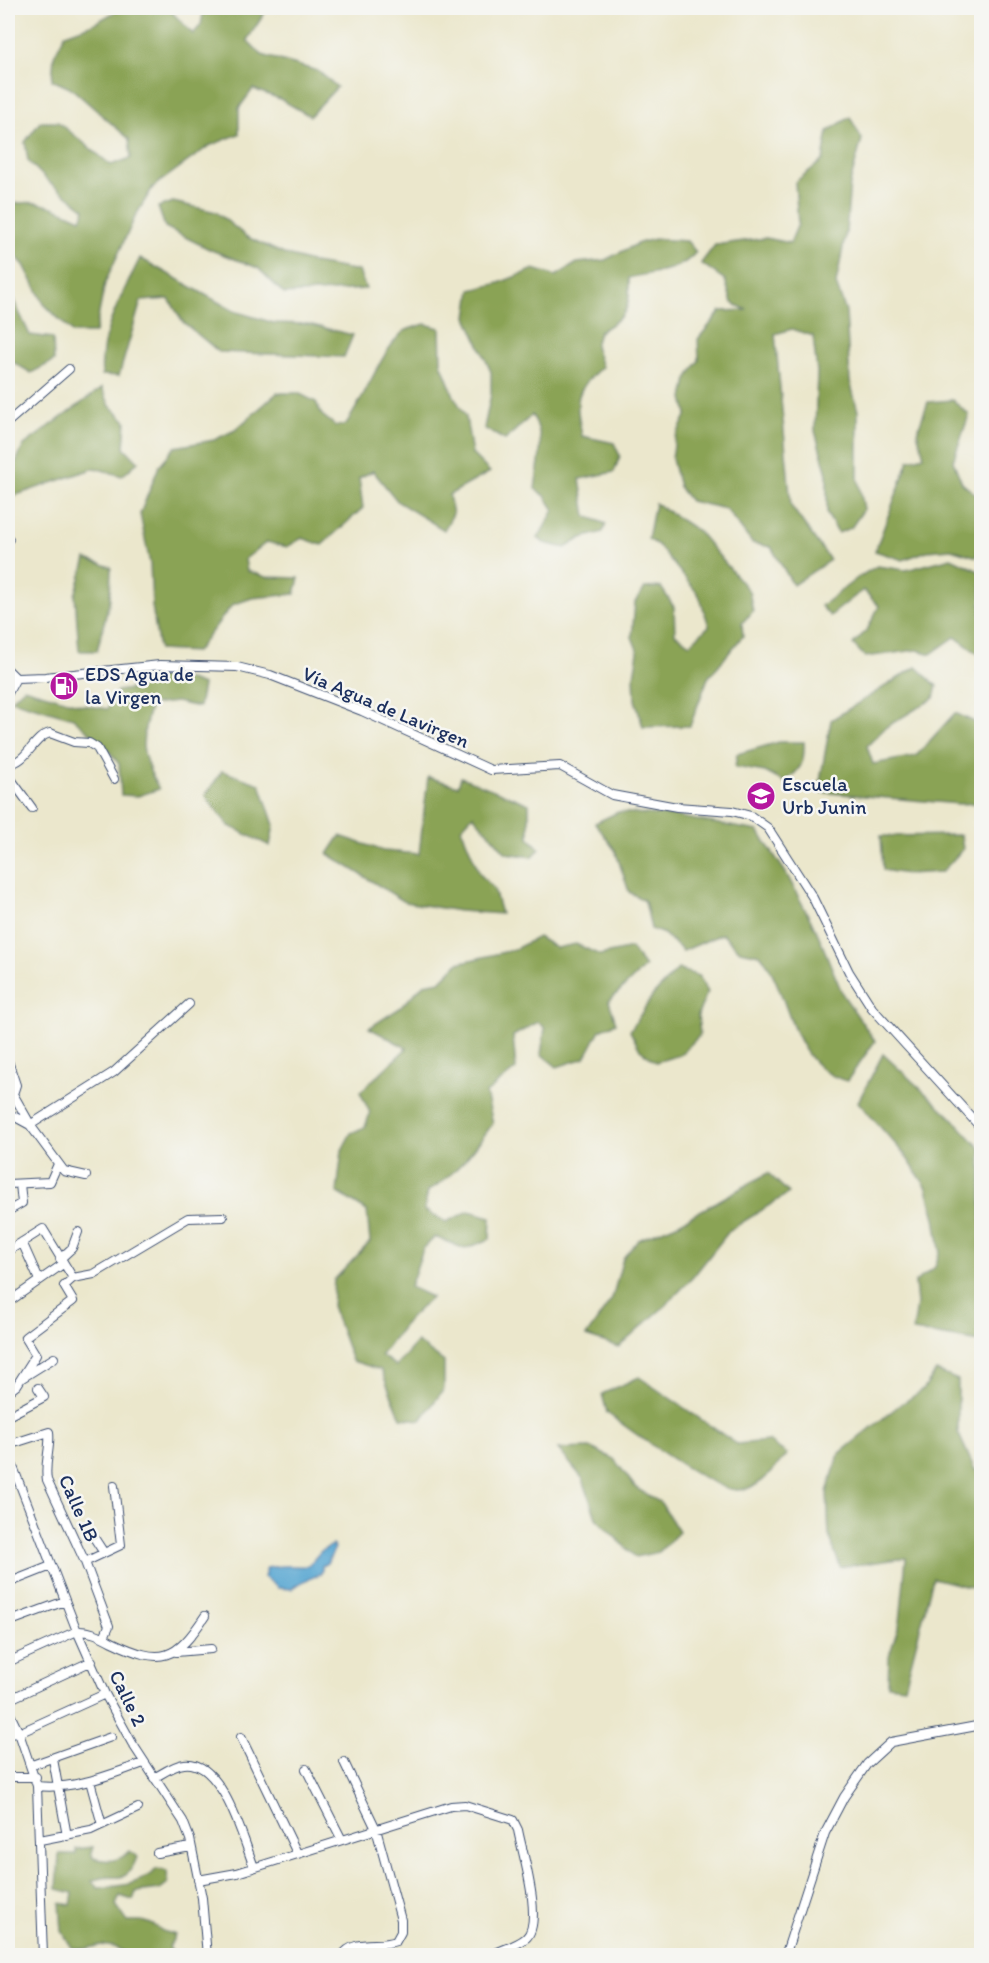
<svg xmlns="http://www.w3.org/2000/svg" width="989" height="1963" viewBox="0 0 989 1963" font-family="Itim,sans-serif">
	<rect width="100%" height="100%" fill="#f6f6f2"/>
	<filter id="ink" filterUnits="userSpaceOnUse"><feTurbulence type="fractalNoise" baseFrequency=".0167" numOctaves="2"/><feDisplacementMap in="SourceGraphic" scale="12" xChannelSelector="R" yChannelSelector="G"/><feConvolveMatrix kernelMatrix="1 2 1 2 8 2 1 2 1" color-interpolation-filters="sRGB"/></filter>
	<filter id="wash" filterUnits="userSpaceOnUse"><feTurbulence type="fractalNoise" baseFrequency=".008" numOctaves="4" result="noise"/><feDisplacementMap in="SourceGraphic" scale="24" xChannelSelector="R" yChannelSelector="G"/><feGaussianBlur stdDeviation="1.35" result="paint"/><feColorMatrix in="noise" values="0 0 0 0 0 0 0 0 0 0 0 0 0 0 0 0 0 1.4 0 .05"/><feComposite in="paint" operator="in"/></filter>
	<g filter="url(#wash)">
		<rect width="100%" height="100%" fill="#ebe7cc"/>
		<path fill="#8aa354" stroke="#526959" stroke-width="1.5" d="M122,8h46l25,26 8,-9 3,-17h64l-21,32 15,15 56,16 19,16 -27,29 -30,-17 -27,-10 -14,19v26l-30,12 -56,41 -17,28 -31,68 -10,50h-22l-29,-29 -20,-39 -16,-17v-43c32,-7 45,2 73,14l4,-10 -36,-27 -21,-21 -3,-19 15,-20h18l53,43 20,-7 -2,-19 -57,-50 -20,-9 2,-24 11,-22 28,-10z
			M850,117l12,22 -12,44 -4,49 -10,52 10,28 4,69 8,30v68l6,30 -13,19 -13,5 -11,-19v-40l-12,-43 2,-59 -4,-36 -21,-7 -17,5 16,172 39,54 -37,25 -22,-38 -19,-4 -26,-34 -36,-8 -11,-14 -7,-28 3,-21 12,-24 -4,-16 4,-19 12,-19 -1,-21 23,-28 26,-1 -15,-7 -7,-23 -24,-17 14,-18 51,-7 24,5 8,-19 -3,-42 28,-22 5,-29z
			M173,202l43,10 31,25 37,17 30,9 45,8 7,18 -82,5 -26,-26 -47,-18 -46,-23 -7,-20z
			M655,239l32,2 9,11c-15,20 -44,20 -67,26 2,33 -3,38 -30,54l-4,14 7,21c-28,24 -27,32 -20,69l32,7 6,13 -6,16 -34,7 6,37 20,8 -3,8 -21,6 -17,10 -21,-5 -6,-5 16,-28 -9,-14 -10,-7c3,-27 12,-50 -3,-74l-27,25 -21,-12 7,-34v-22l-24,-55 4,-27 28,-7 35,-14 22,7 21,-13 28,-3 34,-17z
			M140,258l94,53 40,12 34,1 45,11 -9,22 -125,-5 -36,-30 -14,-23 -28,2 -22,75 -17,-1c-4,-41 21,-81 38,-117z
			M8,297h4l18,38 23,3 1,23 -23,12 -23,-14z
			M425,324l15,4 1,35 13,33 12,21 6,37 18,18 -41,23 4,19 -9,16 -46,-28 -25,-31 -14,7 4,30 -41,37 -20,-7 -15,9 -20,-5 -22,17 2,12 19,6 33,1 -4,16 -43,4 -20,7 -36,47 -37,-2 -7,-44 -2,-42 -10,-50 19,-48 16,-19 39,-7 21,-10 42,-37h21l18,9 6,13 14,11 9,-1c19,-25 36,-74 58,-93 5,-4 16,-6 22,-8z
			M102,388l8,18 16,15 -2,26 14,15 -16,14 -27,-8 -87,30v-20l16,-33z
			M953,400l16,15 -16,46 9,22 19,16 -4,58 -26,-8 -24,2 -24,9 -28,-9 34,-91 15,-4 -7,-24 11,-30z
			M655,503l43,28 51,60 4,20 -11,12 1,13 -35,42 -18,48 -47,1 -8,-27 -1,-24 4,-24 -6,-15 3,-35 10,-14 16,-1 13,20 1,27 15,10 19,-18 -10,-31 -41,-50 -10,-6z
			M951,558l30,14v84l-26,-19 -24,17 -14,-4 -52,7 -12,-13 14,-14 12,-24 -16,-16 -33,26 -9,-10 39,-30 17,-10 29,4z
			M86,559l25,8 -1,32 -13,52h-18l-4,-56z
			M916,667l21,19 -3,12 -48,29 -19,19 6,18 43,-8 39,-43 26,12v78l-22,1 -141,-12 13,-72z
			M178,676l25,9 -4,22 -23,-5 -25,3c-12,38 -11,49 8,84l-21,7 -17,-1 -2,-31 -14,-18 -32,-28 -62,-18 13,-12 54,16 29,5 10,-18 22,-3 11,-11z
			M779,742h25c1,21 -3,28 -20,40l-19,-10 -30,-5 2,-13z
			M222,771l38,13 14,41 -4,21 -41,-20 -24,-30z
			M428,777l30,9 3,-9 68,27v34l11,11 -8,8 -26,-4 -33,-38 -12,13 19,46 14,15 7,25 -42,-3 -54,-9 -77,-48 12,-18 44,15 35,3z
			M618,812l56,4 84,15 28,42 32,61 25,61 32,46 -28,40c-59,-15 -54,-84 -86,-126l-21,-4 -18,-17 -39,17 -19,-17 -13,-5 -6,-28 -16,-9 -14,-42 -20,-27z
			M961,835l2,14 -21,23 -35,2 -24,-4 -2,-34z
			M538,937l18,11 20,-4 24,11 31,-7 14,19 -36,34 7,22 -16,7 -15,28 -28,9 -16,-13 4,-26 -7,-6 -25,14 3,33 -30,24 7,30c-19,27 -37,52 -65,68l-4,19 22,12 23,-11 22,6 -1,22 -25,10 -30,-12 -12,12 -13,38 22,10 -25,24 -26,34 15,11 21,-24 27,20v27l-23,31 -20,-2 -20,-48 -29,-9 -20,-55 2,-26 36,-38 -3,-31 -30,-19 5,-42 9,-17 14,-6 5,-14 -10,-21 47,-44 -38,-20 31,-20 24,-24 16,-3 18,-18 55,-13z
			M678,969l21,7 8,16 -9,23 2,20 -20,20 -24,7 -16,-12 -10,-19 23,-36z
			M883,1054l67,62 31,33v193l-68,-11 4,-27 -2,-22 20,-15 5,-17 -5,-32 -8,-30 -22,-33 -47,-53z
			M768,1173l21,20 -59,37 -37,47 -27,28 -47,42 -33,-11 26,-37 11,-41 15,-18 41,-17z
			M936,1371l22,9v52l17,38 6,1v119l-48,-12 -28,109 -17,-2 1,-29 11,-34 6,-64 -66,9 -11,-32 -2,-43 12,-38 58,-47 27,-18z
			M639,1377l98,67 31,-3 19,13c-14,16 -27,36 -50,36 -25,0 -107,-60 -130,-77l-5,-19z
			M591,1448l23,11 22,29 25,15 18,29 -20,20 -24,5 -39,-39 -13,-39 -25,-30z
			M93,1847l-2,6 2,5c14,4 26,4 37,-7l7,6c-12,33 -23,13 -45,24l6,7c23,-2 41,-3 59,-19l10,2 1,12 -8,6 -24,3 -3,8 -13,-4 -4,9 11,16c15,-1 22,0 34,9 4,3 9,2 14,5l-6,13 3,7h-43l-14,-8 -14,-2 -16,4 -13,-1 -10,-17 -2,-28 11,2 2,-12 -16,-4 2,-35h17v-5z"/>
		<path fill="#57a6d1" stroke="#396a98" stroke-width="1.5" d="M332,1545l3,3 -8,15 -5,3v6c-9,8 -22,7 -30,17l-14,-1 -14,-11 3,-9c15,-4 26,-1 41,-2l13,-15z"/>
	</g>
	<g filter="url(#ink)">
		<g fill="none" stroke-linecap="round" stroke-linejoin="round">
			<g stroke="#3a4b6e" stroke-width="10">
				<path id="minor" d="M8,422l61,-53
					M8,540l1,-1
					M8,670l8,8
					M16,678l29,-1 115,-12 77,2 33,8 92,36 129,59 69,-4 52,29 65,12 55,4 19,5 17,12 45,70 36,74 23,36 110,121
					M8,693l8,-15
					M8,764c19,-1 25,-27 42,-31l24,9 15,1 8,5 17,31
					M8,775l24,33
					M8,1061l8,24 -3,9 16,28
					M8,1113l22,12 34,46 22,5
					M30,1125l84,-53 75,-68
					M8,1184l42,-2 8,-18
					M8,1211l14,-8 -2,-19
					M22,1242l17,38
					M8,1251l35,-22 30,49
					M60,1259l12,-11 6,-16
					M8,1295l2,6 53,-37
					M22,1378l32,-20
					M8,1392l9,-7 19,-30 -11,-18 48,-36 -9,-15 9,-8 21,-4 94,-56 35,-1
					M8,1416l36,-19 -6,-9
					M8,1445l41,-13c2,17 -5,31 -2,48l38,82 24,64 -5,11
					M8,1454l69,177 28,63 27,49 51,78 7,18 12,59 5,58
					M91,1533l13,20
					M85,1562l36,-17 -7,-59
					M8,1583l43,-17
					M8,1622l57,-21
					M176,1652l35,-3
					M8,1662l69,-31c13,-1 24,5 35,11 50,24 64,18 93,-26
					M8,1700l84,-39
					M8,1710l11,23 18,53 6,170
					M8,1734l11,-1 86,-39
					M241,1737l56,116
					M53,1759l14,77
					M32,1765l79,-28
					M306,1769l36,71
					M8,1777h28
					M154,1778c9,-5 20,-13 30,-14 38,-5 59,75 70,103
					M90,1781l12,44
					M37,1786c38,4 71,-11 107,-23
					M40,1840l51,-10 47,-22
					M157,1853l34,-6
					M198,1880l39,-7 214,-67 14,-1 48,15 5,10c4,22 26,92 8,108 -9,8 -26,12 -37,18
					M342,1956c11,-18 37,-8 54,-15l5,-9v-12l-25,-91 -32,-67
					M785,1956l40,-123 19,-36 23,-33 24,-22 91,-17"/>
			</g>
			<use href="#minor" stroke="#fff" stroke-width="8"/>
		</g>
	</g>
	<defs>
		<g id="fuel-disc" transform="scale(1.5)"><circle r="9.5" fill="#b5179e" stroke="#f6f6f2"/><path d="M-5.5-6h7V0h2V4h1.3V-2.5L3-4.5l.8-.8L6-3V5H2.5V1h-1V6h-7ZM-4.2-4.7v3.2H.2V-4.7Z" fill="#fff"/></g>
		<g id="school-disc" transform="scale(1.5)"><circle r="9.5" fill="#b5179e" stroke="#f6f6f2"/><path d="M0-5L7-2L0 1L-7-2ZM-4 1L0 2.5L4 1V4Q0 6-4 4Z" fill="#fff"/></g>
	</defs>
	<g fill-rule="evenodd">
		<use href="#fuel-disc" x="64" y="686"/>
		<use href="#school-disc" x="761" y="796"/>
	</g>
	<g text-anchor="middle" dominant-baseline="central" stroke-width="5" stroke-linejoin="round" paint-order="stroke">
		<g font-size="20" fill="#1b2f5e" stroke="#f6f6f2" text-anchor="start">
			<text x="85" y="674">EDS Agua de<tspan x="85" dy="23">la Virgen</tspan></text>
			<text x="782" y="784">Escuela<tspan x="782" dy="23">Urb Junin</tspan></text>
		</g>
		<g font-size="20" fill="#1b2f5e" stroke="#f6f6f2">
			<text transform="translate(386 707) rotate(23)">Vía Agua de Lavirgen</text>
			<text transform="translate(79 1508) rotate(66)">Calle 1B</text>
			<text transform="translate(128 1698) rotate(64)">Calle 2</text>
		</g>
	</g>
	<rect width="989" height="1963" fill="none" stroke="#f6f6f2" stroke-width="30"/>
</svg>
